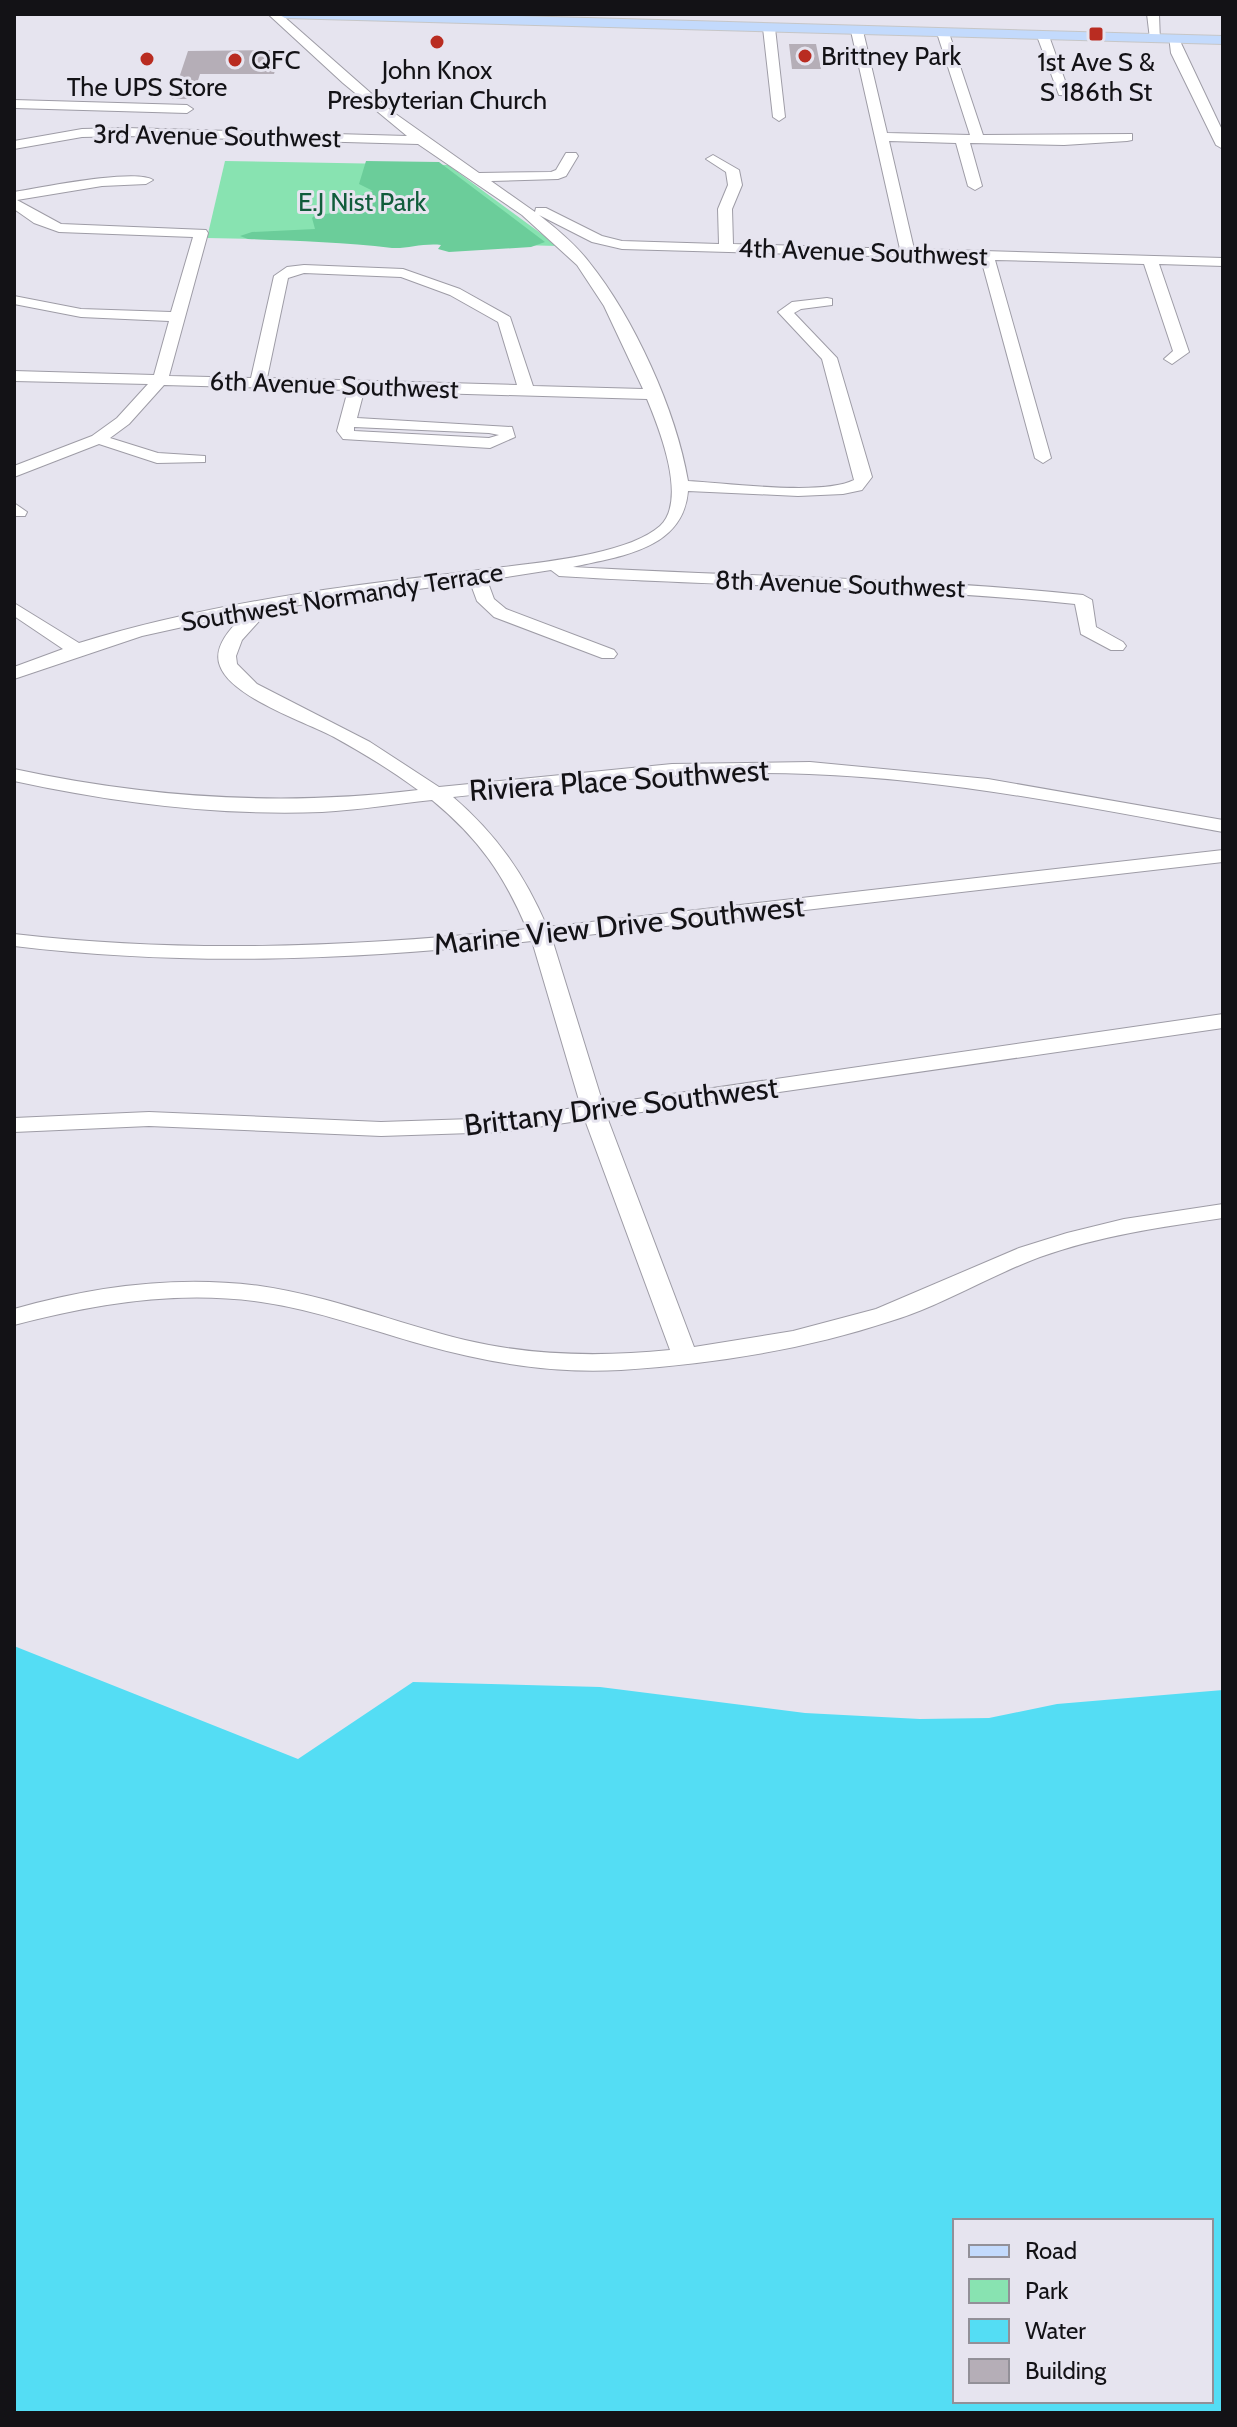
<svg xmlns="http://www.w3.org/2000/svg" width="1237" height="2427" viewBox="0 0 1237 2427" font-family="Cabin,sans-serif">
	<rect width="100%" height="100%" fill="#e6e4ef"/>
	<path fill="#88e3b1" d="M225,161l223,4 110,81 -351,-8z"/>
	<path fill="#6bcd9a" d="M366,161l73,1 106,80 -14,5 -82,5 -11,-3 3,-4c-18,-2 -34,4 -49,3 -48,-6 -96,-7 -144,-9l-8,-3 12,-4 63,-3 -3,-11 3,-3 39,-4 2,-3 -8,-3 8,-8 17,-6 -14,-7z"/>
	<path fill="#54ddf4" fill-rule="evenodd" d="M14,1646l284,113 115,-77 187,5 205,26 115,6 69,-1 68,-14 166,-14v723h-1209zM955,2221h256v180h-256z"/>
	<path fill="#b5aeb7" d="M789,44h27l5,25h-29z
		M281,50l-7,24h-74l-8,25h-20l16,-48z"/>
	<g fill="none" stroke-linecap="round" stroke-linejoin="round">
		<g stroke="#9e9ca6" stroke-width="2">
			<path id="minor" d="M268,14h13l109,96 89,63 72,-1 5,-2 10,-17h10l2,3 -12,20 -8,3 -67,2 44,31 1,-4h10l56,28 20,5 97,3 -1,-35 10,-24 -2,-13 -20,-13 7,-4 26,15 3,15 -10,24 1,35 167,5 -49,-218 6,-4 6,4 24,102 83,2 -33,-102 6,-4 6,4 34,102 149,-1v6l-5,1 -63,4 -94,-2 12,43 -7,4 -7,-4 -12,-43 -67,-2 25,108 309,9v8l-64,-2 30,88 -17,12 -8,-5 9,-8 -29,-87 -149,-4 56,198 -8,5 -8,-5 -54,-199 -359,-10 -30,-7 -53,-27c18,14 36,29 50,47 45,56 87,148 99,219 38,2 135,15 166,-1l-32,-121 -44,-47 14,-10 35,-4 5,1v6l-31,4 -7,4 43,45 35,119 -10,13 -19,4 -45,2 -110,-5c-5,59 -68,65 -115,76 170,10 340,10 510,28l9,5 4,27 27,15 3,4 -3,4h-12l-30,-16 -6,-30c-171,-18 -344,-17 -516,-28l-8,-6 -64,10 7,19 12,10 108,41 3,4 -3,4h-12l-108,-41 -17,-16 -7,-19 -200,27 -28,31 -6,16 1,8 20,20 113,58 69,45 233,-23 138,-2 178,17 235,41v12c-137,-25 -274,-53 -414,-58 -119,-5 -238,10 -356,23 43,37 72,78 94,130l676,-77v12l-671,77 51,165 620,-90v14l-616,89 87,230 99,-16 83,-22 143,-61 48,-15 57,-14 99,-15v14c-62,9 -124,18 -183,39 -51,19 -97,48 -149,64 -87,29 -179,43 -270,49 -68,4 -132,-7 -197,-25 -54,-15 -107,-35 -163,-43 -85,-12 -165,2 -247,23v-16c81,-23 162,-34 246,-23 70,10 136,37 205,54 68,16 135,17 205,10l-85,-230 -83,12 -121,4 -232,-10 -135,6v-14l135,-6 232,10 121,-4 79,-11 -49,-166c-175,19 -343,26 -518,5v-12c174,20 340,13 513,-5 -24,-56 -48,-90 -95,-129 -37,4 -73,10 -110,12 -103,4 -207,-9 -308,-31v-12c135,29 267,38 404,21 -27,-20 -55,-37 -84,-53 -29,-15 -103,-40 -114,-71 -8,-20 13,-40 26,-53l-104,23 -128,43v-12l49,-18 -49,-33v-13l65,40c74,-23 149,-38 225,-50 56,-9 113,-15 168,-22 47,-7 152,-13 188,-45 28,-26 -1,-98 -13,-127l-283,-8 -7,27 155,9 3,10 -25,11 -147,-9 -6,-8 11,-41 -184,-5 -35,39 -19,14 48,15 47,3v6l-48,1 -58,-19 -85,33v-11l78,-30 25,-18 31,-34 -134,-3v-10l140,4 15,-54 -88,-4 -67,-13v-8l67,13 90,3 22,-75 -134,-5 -25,-9 -20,-14v-17c25,-4 122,-24 139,-12l-7,4 -44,2 -85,14 44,24 145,6 2,3 -39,143 82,2 23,-102 13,-9 17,-2 99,4 57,20 50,28 23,69 110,3 -39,-83 -27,-41 -55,-50 -104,-71 -292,-8 -44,1 -68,12v-8l68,-12 44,-1 281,8 -64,-53zM304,273l97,4 49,18 48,27 19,63 -250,-7 21,-100zM354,427l135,6 10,2 -10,3 -135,-7z
				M1147,14h12l1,28 -10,-3z
				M769,24l6,4 10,89 -6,4 -6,-4 -10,-89z
				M1039,33l10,3 19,53 46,2 6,4 -2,3 -59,-3 -22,-59z
				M1169,36l10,3 44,93v17l-7,-4 -45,-92z
				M14,100l173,5 6,4 -6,4 -173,-5z
				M14,503l13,9 -2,4h-11z"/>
		</g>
		<g stroke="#c6c6c7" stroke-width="2">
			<path id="major" d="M278,14h166l779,22v8l-938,-26z"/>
		</g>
		<use href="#minor" fill="#fff" fill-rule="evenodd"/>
		<use href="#major" fill="#c3dafc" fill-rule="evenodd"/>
	</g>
	<g fill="#b92c21" stroke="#e6e4ef" stroke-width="3">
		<rect x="1088" y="26" width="16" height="16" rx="4"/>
		<circle cx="437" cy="42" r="8"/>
		<circle cx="805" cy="56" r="8"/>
		<circle cx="147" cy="59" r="8"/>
		<circle cx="235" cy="60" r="8"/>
	</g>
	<g text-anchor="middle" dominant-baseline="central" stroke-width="6" stroke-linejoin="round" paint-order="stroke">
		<g font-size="26" fill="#131216" stroke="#e6e4ef">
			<text x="821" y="56" text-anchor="start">Brittney Park</text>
			<text x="251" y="60" text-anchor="start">QFC</text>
			<text x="1096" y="62">1st Ave S &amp;<tspan x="1096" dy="30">S 186th St</tspan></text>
			<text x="437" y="70">John Knox<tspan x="437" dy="30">Presbyterian Church</tspan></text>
			<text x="147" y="87">The UPS Store</text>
		</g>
		<g font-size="26" fill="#131216" stroke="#e6e4ef">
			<text transform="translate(217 136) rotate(1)">3rd Avenue Southwest</text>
			<text transform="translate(863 252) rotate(2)">4th Avenue Southwest</text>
			<text transform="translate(334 385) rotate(2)">6th Avenue Southwest</text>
			<text transform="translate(840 584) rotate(2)">8th Avenue Southwest</text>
			<text transform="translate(342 597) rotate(-9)">Southwest Normandy Terrace</text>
		</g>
		<g font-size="26" fill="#115d3b" stroke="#e6e4ef">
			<text x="362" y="202">E.J Nist Park</text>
		</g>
		<g font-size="30" fill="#131216" stroke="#e6e4ef">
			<text transform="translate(619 780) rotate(-4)">Riviera Place Southwest</text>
			<text transform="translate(619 925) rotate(-6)">Marine View Drive Southwest</text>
			<text transform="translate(621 1106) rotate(-7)">Brittany Drive Southwest</text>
		</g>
	</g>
	<rect width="1237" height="2427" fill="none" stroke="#131216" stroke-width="32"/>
	<rect x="953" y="2219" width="260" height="184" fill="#e6e4ef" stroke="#929098" stroke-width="2"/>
	<rect x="969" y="2245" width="40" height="12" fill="#c3dafc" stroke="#929098" stroke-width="2"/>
	<text x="1025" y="2259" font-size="24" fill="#131216">Road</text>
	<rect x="969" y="2279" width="40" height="24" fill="#88e3b1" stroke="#929098" stroke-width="2"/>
	<text x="1025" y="2299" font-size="24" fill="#131216">Park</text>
	<rect x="969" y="2319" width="40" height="24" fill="#54ddf4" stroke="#929098" stroke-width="2"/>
	<text x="1025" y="2339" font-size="24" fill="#131216">Water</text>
	<rect x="969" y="2359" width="40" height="24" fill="#b5aeb7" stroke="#929098" stroke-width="2"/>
	<text x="1025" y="2379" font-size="24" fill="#131216">Building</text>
</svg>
